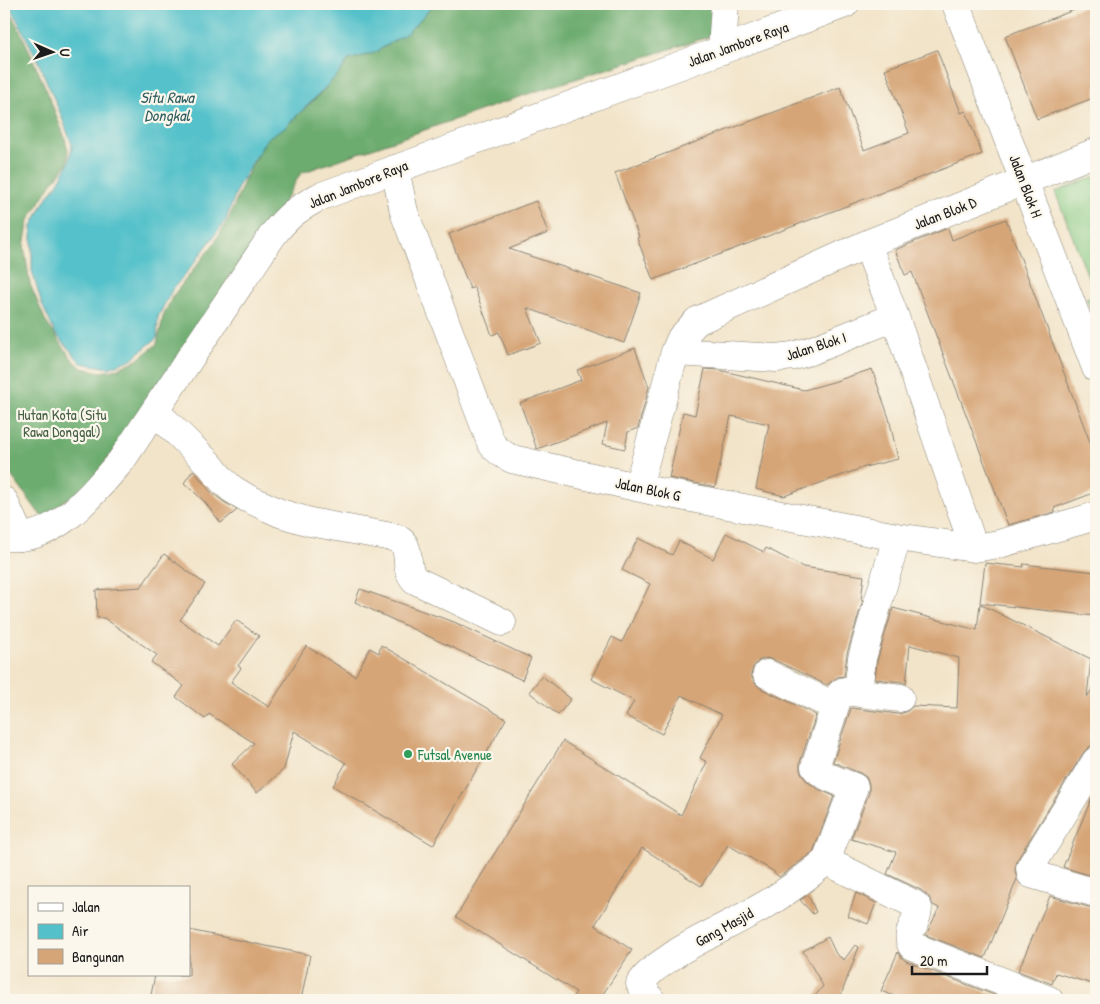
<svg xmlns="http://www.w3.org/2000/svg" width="1100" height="1004" viewBox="0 0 1100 1004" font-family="'Patrick Hand',sans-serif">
	<rect width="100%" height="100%" fill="#fbf7ec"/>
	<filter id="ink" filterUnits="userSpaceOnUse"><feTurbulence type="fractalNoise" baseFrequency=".02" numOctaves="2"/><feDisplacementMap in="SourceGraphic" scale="10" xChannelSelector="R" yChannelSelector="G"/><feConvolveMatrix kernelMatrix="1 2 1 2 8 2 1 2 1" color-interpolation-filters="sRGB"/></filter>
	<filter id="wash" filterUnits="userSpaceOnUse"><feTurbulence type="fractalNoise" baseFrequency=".0096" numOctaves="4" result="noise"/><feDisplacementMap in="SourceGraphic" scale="20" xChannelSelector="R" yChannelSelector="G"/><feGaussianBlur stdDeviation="1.12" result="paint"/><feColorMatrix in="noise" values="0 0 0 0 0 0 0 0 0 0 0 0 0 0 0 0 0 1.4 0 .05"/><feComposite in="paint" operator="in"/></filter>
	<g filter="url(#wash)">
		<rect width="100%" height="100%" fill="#f2e4c9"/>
		<path fill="#85c780" stroke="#50724e" d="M1096,176v100l-7,3 -34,-87z
			M1096,294v30l-10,-26z"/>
		<path fill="#6cac6e" stroke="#446445" d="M4,4h2l17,33 23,52 19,49 3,12v13l-16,20 -23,37 -5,26 6,38 16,38 26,37 10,9 19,4 13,-2 23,-10 20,-16 6,-27 9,-20 41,-52 16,-27 16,-39 22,-41 18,-11 31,-29 23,-25 10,-13 25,-7 33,-20 22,-23 2,-6h288l-5,31 -189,60 -224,78 -103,174 -109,136 -47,34 -32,-43 -6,-18z"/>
		<path fill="#54c1ca" stroke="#386e73" d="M9,4h422l-2,6 -22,23 -33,20 -26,7 -9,13 -24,25 -30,29 -18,11 -29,49 -12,33 -31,42 -23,28 -14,27 -1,21 -27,22 -21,8 -28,-5 -26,-30 -14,-31 -9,-31v-45l12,-24 12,-16 13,-23 3,-18 -11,-30 -24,-56z"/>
		<g id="blocks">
			<path fill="#d6a577" d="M1090,4h6v93l-59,22 -32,-83z
				M937,50l24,63 5,-2 16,43 -329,126 -16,-42 2,-1 -24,-64 225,-86 24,63 45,-17 -24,-64z
				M536,201l12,32 -39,16 132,44 -17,50 -97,-35 14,35 -33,12 -9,-23 -7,3 -18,-48 -4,2 -21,-55z
				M1006,219l90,239v34l-42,16 1,4 -47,13 -96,-253 -7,3 -10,-25 53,-22 4,12z
				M635,348l14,39 -11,41 -10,4 -3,17 -22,-5 4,-21 -70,26 -17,-46 61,-23 -4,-10z
				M705,369l14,1 85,20 29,-8 39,-13 17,49 9,41 -33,8 -81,29 -28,-7 13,-65 -38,-8 -16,71 -46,-9 14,-66 12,3z
				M193,470l18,22 13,10 13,8 -16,13 -17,-22 -20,-18z
				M726,533l38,19 2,-4 37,19 61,9 -3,23 2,1 -16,54 -3,22 -7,1 -10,8 -53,-25 -8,-2 -8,3 -5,6 -2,8 3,7 6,6 56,27 -16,47v8l4,8 5,5 11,7 14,6 -21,56 -34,25 -6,-6 -45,-26 -27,41 -16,-10v-1l-43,-27 -47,77 37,25 -33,50h-28l5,-8 -120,-75 107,-176 118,74 26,-53 -7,-4 22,-43 -41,-20 -19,39 -36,-18 8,-15 -43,-22 21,-42 10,5 28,-58 -28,-14 16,-32 34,17 7,-14 34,18z
				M164,554l41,30 -25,36 38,26 18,-26 23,16 -21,30 3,2 -10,14 38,25 37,-61 49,30 15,-28 9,5 2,-8 125,74 -73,126 -100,-59 13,-23 -52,-32 -10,38 -27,24 -25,-29 22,-21 -45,-29 -4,5 -29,-22 8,-11 -33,-24 6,-7 -53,-37h-7l-1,-28 45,-3z
				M985,563l39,4 -1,-3 73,8 -1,44 -115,-13z
				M360,589l94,33 77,36 -9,22 -167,-78z
				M980,604l111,55 -4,38 9,-14v62l-7,2 -6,6 -66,107 -2,11 2,8 -32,79 -59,-23 13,-27 -6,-3 -4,-8 -8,-7 -34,-16 9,-22 -45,-13 18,-46v-9l-3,-7 -6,-4 -27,-11 18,-54 47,6 8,-2 7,-6 44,2 2,-50 -49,-13 -4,39 -4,-2 -27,-3 2,-18 16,-53 84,22z
				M542,676l29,23 -13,16 -29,-23z
				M1096,790v87l-33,-10 29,-70z
				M856,893l20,10 -8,21 -20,-8z
				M808,895l8,17 -3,2 -13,-14z
				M1050,896l42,12h4v77l-40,-12 -4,11 -34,-13z
				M189,930l121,25 -9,45h-151l5,-25h34z
				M828,937l8,17 8,6 11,-15 4,2 -20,53h-27l11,-14 -20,-35z
				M898,952l3,5 5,4 101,39h-104l-22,-9z"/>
		</g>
	</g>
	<g filter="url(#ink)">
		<use href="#blocks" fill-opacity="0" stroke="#878072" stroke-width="1"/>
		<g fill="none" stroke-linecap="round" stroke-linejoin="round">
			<g stroke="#878072" stroke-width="29">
				<path id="minor" d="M956,4l140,364
					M722,50l3,-46
					M395,169l9,43 87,231c6,8 12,12 21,16l142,32 243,46 77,11 25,-4 97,-28
					M867,244l28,73 79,231
					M675,352l101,6 17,-2 17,-5 85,-34
					M155,411l55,54 12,15 10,9 15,9 33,15 30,9 87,16c2,2 5,3 7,6 7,12 0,24 11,36l87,42
					M638,487l37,-135 6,-14 16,-17 170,-77 229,-92
					M4,501l16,36
					M767,674l67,32
					M858,692l4,-34 35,-121
					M1096,761l-66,107 1,6 65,19
					M826,861l88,43 4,4c0,15 -14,24 -6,38l137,54
					M826,861l28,-74c-13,-5 -31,-10 -39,-20l23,-70 4,-5 3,-1 55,7
					M651,1000l-11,-16c11,-16 23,-21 38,-32 30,-18 62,-32 92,-50 19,-12 38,-26 56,-41"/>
			</g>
			<g stroke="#878072" stroke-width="29">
				<path id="tertiary" d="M4,537c5,0 10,0 15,0 43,-2 76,-47 102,-76l151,-225c16,-21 25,-27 47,-39l403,-147 123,-46"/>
			</g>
			<use href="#minor" stroke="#fff" stroke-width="28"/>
			<use href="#tertiary" stroke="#fff" stroke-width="28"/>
		</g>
	</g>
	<circle fill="#2e9e5b" stroke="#fbf7ec" stroke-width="2" cx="408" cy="754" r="5"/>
	<g text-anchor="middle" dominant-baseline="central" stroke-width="4.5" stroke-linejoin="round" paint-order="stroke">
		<g font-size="15" fill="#1c1c1c" stroke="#fbf7ec">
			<text transform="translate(738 44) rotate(-20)">Jalan Jambore Raya</text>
			<text transform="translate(358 184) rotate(-22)">Jalan Jambore Raya</text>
			<text transform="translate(1026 186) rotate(69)">Jalan Blok H</text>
			<text transform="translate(945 213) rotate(-21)">Jalan Blok D</text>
			<text transform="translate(816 346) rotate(-18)">Jalan Blok I</text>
			<text transform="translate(648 489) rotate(12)">Jalan Blok G</text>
			<text transform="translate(724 927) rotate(-29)">Gang Masjid</text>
		</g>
		<g font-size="15" fill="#466044" stroke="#fbf7ec">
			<text x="62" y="414">Hutan Kota (Situ<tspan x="62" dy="17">Rawa Donggal)</tspan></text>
		</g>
		<g font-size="15" fill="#27864d" stroke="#fbf7ec" text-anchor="start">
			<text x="418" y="754">Futsal Avenue</text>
		</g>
		<g font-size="16" font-style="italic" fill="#325e62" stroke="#fbf7ec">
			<text x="167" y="97">Situ Rawa<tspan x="167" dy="18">Dongkal</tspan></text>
		</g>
	</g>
	<rect width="1100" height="1004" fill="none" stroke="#fbf7ec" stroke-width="20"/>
	<rect x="28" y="886" width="162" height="90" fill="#fbf7ec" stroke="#a29f99"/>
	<rect x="38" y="903" width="25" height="8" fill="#ffffff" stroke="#a29f99"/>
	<text x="72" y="912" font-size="15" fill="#1c1c1c">Jalan</text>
	<rect x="38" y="924" width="25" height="15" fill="#54c1ca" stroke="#a29f99"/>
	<text x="72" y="936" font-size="15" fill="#1c1c1c">Air</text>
	<rect x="38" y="949" width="25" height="15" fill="#d6a577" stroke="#a29f99"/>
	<text x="72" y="962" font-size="15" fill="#1c1c1c">Bangunan</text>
	<g transform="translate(52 52) rotate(92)" stroke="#fbf7ec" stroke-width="4" paint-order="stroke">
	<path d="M0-4L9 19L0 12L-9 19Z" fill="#1c1c1c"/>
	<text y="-8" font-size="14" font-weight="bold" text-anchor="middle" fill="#1c1c1c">U</text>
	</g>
	<path d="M912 966v8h75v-8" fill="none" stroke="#1c1c1c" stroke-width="2.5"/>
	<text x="920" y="966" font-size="15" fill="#1c1c1c" stroke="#fbf7ec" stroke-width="4" paint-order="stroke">20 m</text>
</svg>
